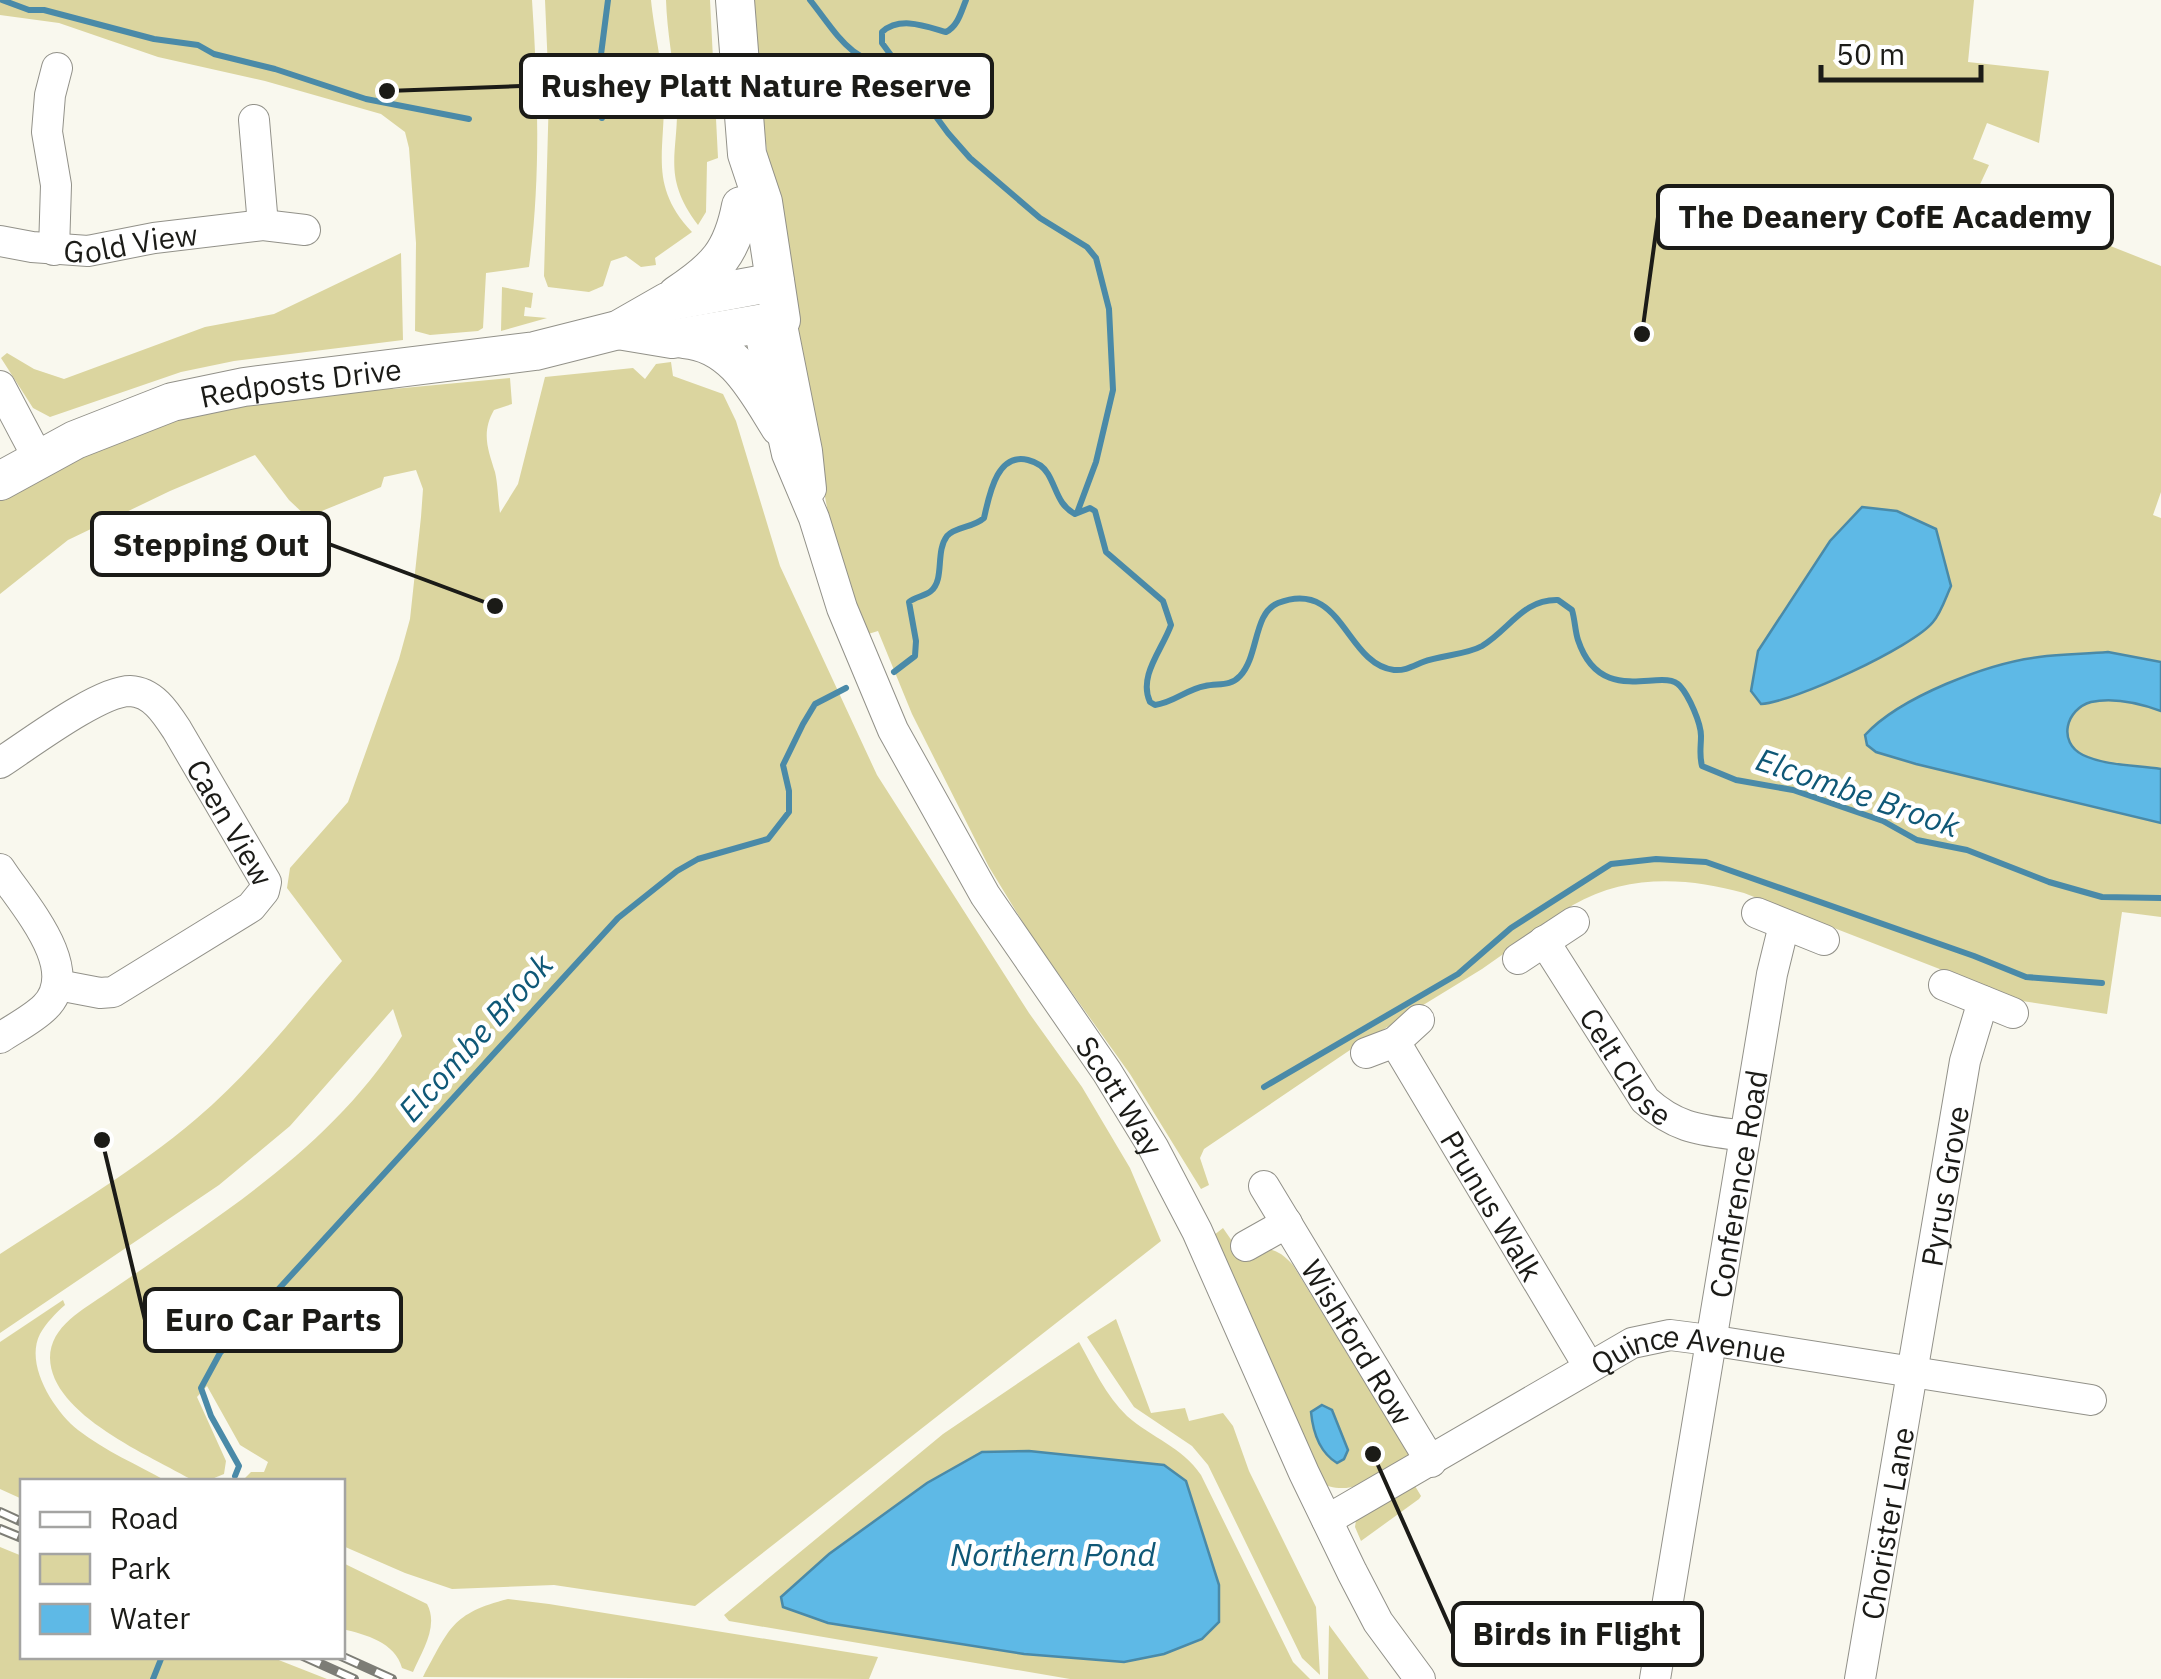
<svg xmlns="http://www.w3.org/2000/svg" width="2161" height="1679" viewBox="0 0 2161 1679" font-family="'IBM Plex Sans',sans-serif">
	<rect width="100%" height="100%" fill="#f9f8ee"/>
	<path fill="#dbd59f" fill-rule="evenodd" d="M0,0h532c6,90 9,178 -3,267l-43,6 -3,55 -5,3 -48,4 -15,-4 1,-88 -7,-95 -4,-16 -24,-18 -116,-33 -107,-24 -99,-34 -59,-8z
		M545,0h106c3,31 13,71 13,101 0,55 -14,86 28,131l-37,26 1,7 -15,2 -15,-11 -15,5 -8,25 -14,6 -41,-5 -4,-11 5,-183z
		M666,0h44l8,158 -11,4 -1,50 -8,13c-40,-53 -16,-76 -22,-133 -3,-31 -9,-60 -10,-92z
		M750,0h1224l-6,62 81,9 -10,72 -52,-20 -14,36 16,6 -13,28 185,73v226l-8,23 8,3v399l-39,-5 -15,102 -85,-13 -278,-108c-57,-16 -118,-19 -171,12l-91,64 -129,79 -149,101 -4,9 9,27 -8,4 -71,-115 -100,-140 -41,-67 -77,-153 -34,-83 -13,4 -33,-101 -55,-292z
		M401,253l2,87 -169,21 -53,11 -131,45 -17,-9 -32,-50 6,-5 27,16 30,10 141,-52 69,-13z
		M502,287l31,6 -2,15 -6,-1 -1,9 23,2 -46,13z
		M671,362l2,14 50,18 13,27 44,145 97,209 152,238 53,74 48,81 31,73 -466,365 -141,-21 -102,4 -47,-16 -62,-27 -1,-64 -100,-1 9,-9h13l4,-10 -28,-17 -33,-59 -10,11 29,64 -2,13 -17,7h-13c-43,-25 -143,-66 -144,-123 0,-32 34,-49 57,-65 109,-75 222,-143 295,-257l-9,-27 -103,117 -71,59 -219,148v-79c66,-43 136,-84 196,-135 55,-46 100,-105 146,-158l-55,-73 3,-20 58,-66 51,-143 11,-40 11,-102 2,-28 -7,-19 -32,7 -3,10 -74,30 -18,-17 -34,-45 -85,36 -102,49 -68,54v-95l83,-48 115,-41 193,-27 2,6 117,-11 2,26 -18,6c-13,23 -6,39 1,62 3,13 3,28 5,41l18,-29 27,-107 88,-9 12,11 11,-15z
		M1223,1228l18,26c23,-8 35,-8 52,11l118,193c-28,16 -62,43 -93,23l-109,-242z
		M63,1300l2,5c-9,8 -19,18 -25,29 -16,31 15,78 38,96 27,21 60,35 88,51l-144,1v17l-22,-10v-147z
		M1116,1319l35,94 34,-5 4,13 34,-8 10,13 16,45 67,136 4,68 -18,-17 -94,-193 -16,-19 -58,-39 -47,-70z
		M1079,1342c14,25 27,54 48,74 25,22 55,31 74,59l92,187 17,17h-240l-341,-58 -5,-6 219,-181zM1029,1451l136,14 21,16 33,104 -237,-133z
		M1412,1481l9,15 -2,3 -58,42 -6,-14 1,-7z
		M0,1547l22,9v100l249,1 56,22h-327z
		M343,1563l84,41c12,22 -5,47 -14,68l-11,-4c-7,-26 -36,-33 -59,-39z
		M508,1599l41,5 329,53 -9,22 -446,-2c26,-48 29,-64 85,-78z
		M1329,1625l40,54h-41z"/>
	<path fill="#5eb9e6" stroke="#4a8aa8" stroke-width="2.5" d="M1862,507l35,4 39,18 15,57c-5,11 -10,27 -18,36 -20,25 -139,80 -172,82l-10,-13 7,-40 72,-110z
		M2108,652l53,10v49c-22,-8 -47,-14 -70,-9 -25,7 -34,40 -8,53 23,11 53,10 78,14v54l-245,-59 -40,-12 -9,-7 -2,-10c35,-38 123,-72 174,-78 23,-3 46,-3 69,-5z
		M1322,1405l10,5 16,40 -4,9 -7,4c-18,-11 -24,-30 -26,-51z
		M1029,1451l135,14 22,16 33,104v37l-17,17 -38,15 -40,8 -100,-8 -196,-31 -45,-16 -2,-10 48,-43 98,-71 55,-31z"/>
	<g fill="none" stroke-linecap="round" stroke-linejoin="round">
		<path stroke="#4a8aa8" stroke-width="6" d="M2,0l27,10h15l110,29 44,6 16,9 61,15 91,30 103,20
			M810,0c30,38 39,61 90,70
			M966,0c-5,12 -8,26 -20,32 -21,-6 -46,-16 -64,0v11l66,90 22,25 70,60 47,29 9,11 13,51 4,81 -17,72 -19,51
			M602,118l1,-13 -4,-35 9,-70
			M894,672l21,-16 1,-15 -7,-39c6,-5 16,-6 22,-11 14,-12 4,-39 16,-55 9,-10 26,-8 37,-18 5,-21 12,-66 44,-58 8,2 16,7 20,14 9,15 10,31 27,40l15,-6 5,3 11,41 57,49 8,24c-9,25 -33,51 -21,77l5,3c18,-2 32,-16 50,-19 13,-3 25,1 35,-10 19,-20 13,-63 38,-73 65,-25 67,61 116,67 11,1 19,-4 29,-8 18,-7 43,-7 59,-16 28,-17 41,-47 76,-46l14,10c3,10 3,21 6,30 23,69 85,26 102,46 9,10 21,37 21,50 0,11 -2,19 1,30l34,14 57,10 90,31 34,19 50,10 82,32 53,15 59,1
			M1264,1087l194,-113 53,-46 100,-64 45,-5 50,3 268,94 52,21 76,6
			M235,1476l4,-10 -28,-50 -10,-28 19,-35 398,-435 59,-47 21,-12 70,-20 21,-27v-21l-6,-26 20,-41 12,-20 31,-16
			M153,1679l8,-20"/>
		<g stroke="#929189" stroke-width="32">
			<g id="minor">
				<path d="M254,120l9,105"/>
				<path id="s1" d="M0,241l32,6 56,4 66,-13 109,-13 42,5"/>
				<path d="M54,250l2,-65 -9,-53 3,-37 7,-27"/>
				<path d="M781,320l26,131 4,38"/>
				<path id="s2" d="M758,324l29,130 27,64 28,90 51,122 92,165 122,177 46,75 44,84 107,242 48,99 26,50 42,57"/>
				<path d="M0,386l38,72"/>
				<path id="s3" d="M0,763c28,-18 99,-72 130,-72 23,1 36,22 47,39l89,152 -2,9 -13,16 -138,85 -13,1 -42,-8"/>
				<path d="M0,869c21,33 84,100 45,138 -12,12 -30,21 -45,31"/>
				<path d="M1757,913l67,27"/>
				<path id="s4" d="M1544,941l101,159c33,30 58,30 100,36"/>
				<path d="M1518,959l56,-37"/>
				<path d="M1944,985l69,28"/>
				<path id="s5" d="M1395,1042l194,325"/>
				<path d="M1366,1053l29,-11 24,-22"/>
				<path id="s6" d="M1264,1186l167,276"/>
				<path d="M1246,1246l41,-23"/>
				<path id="s7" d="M1327,1520l305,-177 38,-8 39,5 382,60"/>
				<path id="s8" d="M1655,1679l117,-705 12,-49"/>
				<path id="s9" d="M1860,1679l105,-618 18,-60"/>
			</g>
		</g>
		<g stroke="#929189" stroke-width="40">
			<g id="major">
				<path d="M677,295c39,-26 55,-42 64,-89"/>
				<path d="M618,330l54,9 109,-19 -18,-118 -16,-48 -12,-154"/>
				<path d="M684,339c50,4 72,50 96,88"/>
				<path id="s10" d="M0,481l75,-41 97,-38 72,-15 291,-36 83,-21 49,-28 108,-20"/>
			</g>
		</g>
		<use href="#minor" stroke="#fff" stroke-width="30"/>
		<use href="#major" stroke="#fff" stroke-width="38"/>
		<g stroke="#7d7d76" stroke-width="10">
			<path id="rail" d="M0,1512l22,10
				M0,1529l22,9
				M303,1656l51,23
				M341,1656l51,23"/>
		</g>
		<use href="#rail" stroke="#fff" stroke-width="6" stroke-dasharray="19" stroke-linecap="butt"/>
	</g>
	<g text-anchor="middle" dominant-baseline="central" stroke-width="9" stroke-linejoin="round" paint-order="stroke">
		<g font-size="30" fill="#1b1b17" stroke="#fff">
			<text stroke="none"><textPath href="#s1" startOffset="132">Gold View</textPath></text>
			<text stroke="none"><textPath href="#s10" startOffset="320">Redposts Drive</textPath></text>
			<text stroke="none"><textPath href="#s3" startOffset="320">Caen View</textPath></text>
			<text stroke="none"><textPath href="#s4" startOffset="150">Celt Close</textPath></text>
			<text stroke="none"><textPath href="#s2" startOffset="860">Scott Way</textPath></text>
			<text stroke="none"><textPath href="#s8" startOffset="502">Conference Road</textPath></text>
			<text stroke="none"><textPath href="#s9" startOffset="500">Pyrus Grove</textPath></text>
			<text stroke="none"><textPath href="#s5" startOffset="190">Prunus Walk</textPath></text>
			<text stroke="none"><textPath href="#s6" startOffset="182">Wishford Row</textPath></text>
			<text stroke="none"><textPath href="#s7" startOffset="408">Quince Avenue</textPath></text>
			<text stroke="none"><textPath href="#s9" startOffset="158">Chorister Lane</textPath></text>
		</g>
		<g font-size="32" font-style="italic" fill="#0f5877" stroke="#fff">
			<text transform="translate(1858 792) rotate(19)">Elcombe Brook</text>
			<text transform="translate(475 1037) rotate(-48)">Elcombe Brook</text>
			<text x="1053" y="1554">Northern Pond</text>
		</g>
	</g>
	<path fill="none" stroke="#1b1b17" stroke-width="4" d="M387 91L521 86M1642 334L1658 217M495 606L329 544M102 1140L145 1320M1373 1454L1453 1634"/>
	<g fill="#1b1b17" stroke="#fff" stroke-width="4">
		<circle cx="387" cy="91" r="10"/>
		<circle cx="1642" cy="334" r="10"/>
		<circle cx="495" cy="606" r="10"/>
		<circle cx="102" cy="1140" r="10"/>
		<circle cx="1373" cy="1454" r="10"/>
	</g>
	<g fill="#fff" stroke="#1b1b17" stroke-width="4">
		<rect x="521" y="55" width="471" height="62" rx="10"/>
		<rect x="1658" y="186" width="454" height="62" rx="10"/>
		<rect x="92" y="513" width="237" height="62" rx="10"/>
		<rect x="145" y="1289" width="256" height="62" rx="10"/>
		<rect x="1453" y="1603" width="249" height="62" rx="10"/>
	</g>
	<g font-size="32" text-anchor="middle" font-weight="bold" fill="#1b1b17">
		<text x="756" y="97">Rushey Platt Nature Reserve</text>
		<text x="1885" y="228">The Deanery CofE Academy</text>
		<text x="211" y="556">Stepping Out</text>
		<text x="273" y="1331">Euro Car Parts</text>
		<text x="1577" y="1645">Birds in Flight</text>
	</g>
	<rect x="20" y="1479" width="325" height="180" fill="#ffffff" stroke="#a4a4a2" stroke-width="2.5"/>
	<rect x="40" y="1512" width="50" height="15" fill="#ffffff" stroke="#a4a4a2" stroke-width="2.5"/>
	<text x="110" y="1529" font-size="30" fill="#1b1b17">Road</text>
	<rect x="40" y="1554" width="50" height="30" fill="#dbd59f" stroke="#a4a4a2" stroke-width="2.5"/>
	<text x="110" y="1579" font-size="30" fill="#1b1b17">Park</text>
	<rect x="40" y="1604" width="50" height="30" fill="#5eb9e6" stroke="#a4a4a2" stroke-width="2.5"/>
	<text x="110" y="1629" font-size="30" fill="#1b1b17">Water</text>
	<path d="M1821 65v15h160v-15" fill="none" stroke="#1b1b17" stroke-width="5"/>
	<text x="1836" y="65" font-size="30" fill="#1b1b17" stroke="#ffffff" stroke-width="8" paint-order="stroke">50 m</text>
</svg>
